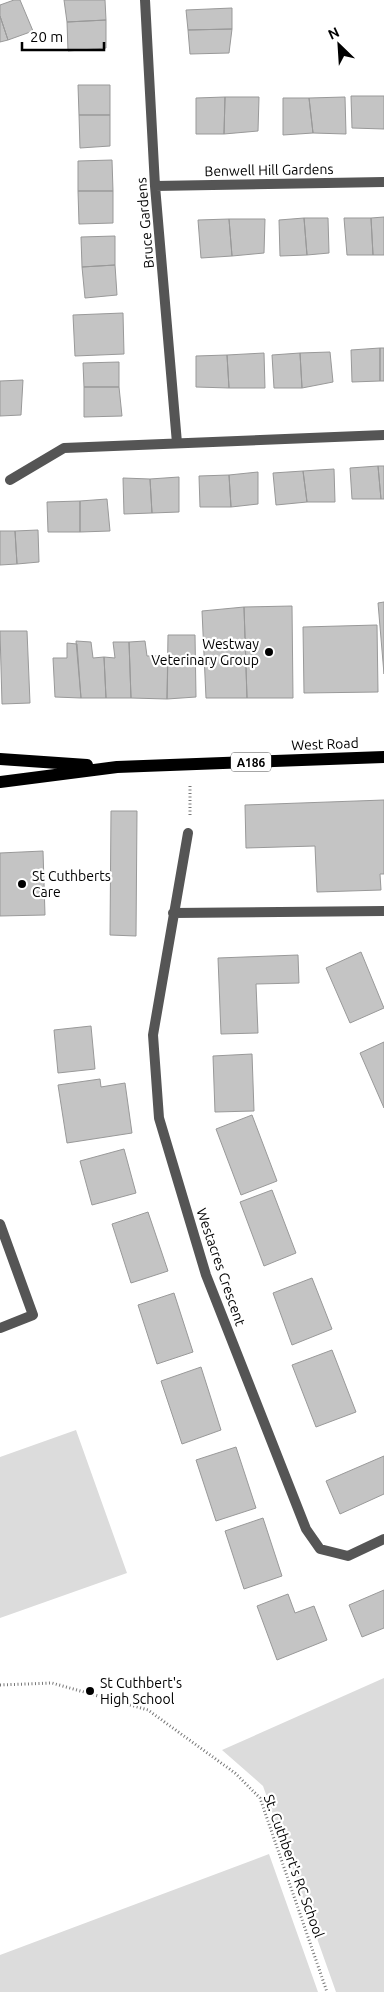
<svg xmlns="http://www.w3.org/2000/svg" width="384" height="1992" viewBox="0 0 384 1992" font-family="Ubuntu,sans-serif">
	<rect width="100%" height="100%" fill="#fff"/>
	<path fill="#dcdcdc" d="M76,1430l51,143 -127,45v-161z
		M384,1678v314h-48l-73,-206 -41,-36z
		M269,1854l49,138h-318v-37z"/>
	<path fill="#c4c4c4" stroke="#999" d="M14,0h6l13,31 -25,9 -8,-24v-11z
		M64,0h41l1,20 -39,2z
		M232,8v21l-44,1 -2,-20z
		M0,16l8,24 -8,2z
		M106,20v28l-38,3 -1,-29z
		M232,29l-3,24 -39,1 -2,-24z
		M78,85h32v30h-31z
		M351,96h33v33l-32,-1z
		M225,97l-1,37h-28v-36z
		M225,97h34l-1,34 -34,3z
		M345,97l1,37 -33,-1 -4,-35z
		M283,98h26l4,35 -30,2z
		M79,115h31v31l-30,2z
		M112,160l1,31h-35v-30z
		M78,191h35v32l-34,1z
		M384,217v38h-11l-2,-37z
		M304,218l3,37 -27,1 -1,-36z
		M304,218h24l1,35 -22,2z
		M344,218h27l2,37h-26z
		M229,219l3,37 -31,2 -3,-38z
		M229,219h36l-1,34 -32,3z
		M115,236v29l-33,2 -1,-30z
		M115,265l2,30 -32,3 -3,-31z
		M123,313l1,41 -49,2 -2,-41z
		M380,348v33l-28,1 -1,-32z
		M380,348h4v33h-4z
		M330,352l3,30 -31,6 -2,-35z
		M264,353l1,35h-36l-2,-33z
		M300,353l2,35h-28l-2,-33z
		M227,355l2,33 -33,-1v-31z
		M119,362v25h-35l-1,-24z
		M23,380l-2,35 -21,1v-35z
		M84,387h35l3,29 -38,1z
		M378,466l3,33h-29l-2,-31z
		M378,466h6v33h-3z
		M334,469l1,33h-28l-4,-31z
		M303,471l4,31 -31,3 -3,-32z
		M258,472v32l-27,3 -2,-32z
		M229,475l2,32h-31l-1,-31z
		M179,477v35l-27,1 -2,-34z
		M123,478l27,1 2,34 -28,1z
		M107,499l3,32 -30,1v-31z
		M80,501v31h-32l-1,-30z
		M38,530l1,32 -22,2 -2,-33z
		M0,531h15l2,33 -17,1z
		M384,602v72l-6,-71z
		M292,606l1,92h-46l-3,-91z
		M244,607l3,91h-41l-4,-87z
		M377,625l1,67 -74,1 -1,-66z
		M0,631h27l3,72 -28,1z
		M168,635h27l1,62 -29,2z
		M76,641l15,1 2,16 11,-1 2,41h-25z
		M145,641l2,15h21l-1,43 -36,-1 -2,-56z
		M113,642h16l2,56h-25l-2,-41 11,1z
		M67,643l10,1 4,54 -26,-1 -2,-39h14z
		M384,800v74h-4l1,16 -64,2 -2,-46 -69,2 -1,-43z
		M111,811h26l-1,125 -26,-1z
		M43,851l2,64 -45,1v-63z
		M361,952l23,56 -34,15 -24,-55z
		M298,955l1,28 -43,1 2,49 -37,1 -3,-76z
		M91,1026l4,43 -37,4 -4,-43z
		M384,1042v66l-24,-55z
		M252,1054l2,57 -39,1 -2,-56z
		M100,1079l1,8 24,-4 7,50 -65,10 -9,-58z
		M252,1115l25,66 -36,14 -25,-66z
		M124,1149l12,44 -44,12 -12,-44z
		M272,1190l24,63 -32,13 -24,-64z
		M148,1212l20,59 -37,12 -19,-59z
		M312,1278l20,51 -40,16 -19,-52z
		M174,1293l19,59 -36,12 -19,-59z
		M332,1350l24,62 -40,15 -24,-62z
		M201,1367l20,63 -39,14 -21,-63z
		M236,1447l20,61 -40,13 -20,-61z
		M384,1456v38l-44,20 -14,-33z
		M263,1518l19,58 -38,13 -19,-58z
		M384,1590v38l-22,9 -13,-32z
		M288,1594l7,19 19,-7 13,34 -50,20 -20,-54z"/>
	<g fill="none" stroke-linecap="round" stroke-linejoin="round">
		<path stroke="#777" stroke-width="3" stroke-dasharray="1 2.5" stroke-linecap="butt" d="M190,815v-31
			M0,1685l52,-2 96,27 87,63 25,25 67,194"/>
		<path stroke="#555" stroke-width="10" d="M0,1224l33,91 -33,13"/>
		<path stroke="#555" stroke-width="10" d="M145,0l10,186 22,257
			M155,186l229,-4
			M10,480l54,-32 320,-13
			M188,833l-35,202 6,83 47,157 100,254 14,20 28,7 36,-17
			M173,913l211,-2"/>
		<path stroke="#000" stroke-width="12" d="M0,759l87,6
			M0,782l117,-15 267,-10"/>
	</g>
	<g fill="#000" stroke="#fff" stroke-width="2">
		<circle cx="269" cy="652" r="5"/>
		<circle cx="22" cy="884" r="5"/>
		<circle cx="90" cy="1691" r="5"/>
	</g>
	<g text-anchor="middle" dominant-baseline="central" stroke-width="4.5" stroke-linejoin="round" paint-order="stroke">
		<rect fill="#fff" stroke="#4c4c4c" stroke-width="1" x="231" y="752.5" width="40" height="19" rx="4"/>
		<g font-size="12" font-weight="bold" fill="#000">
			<text x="251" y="762">A186</text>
		</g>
		<g font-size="14" fill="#000" stroke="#fff">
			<text transform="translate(269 170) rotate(-1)">Benwell Hill Gardens</text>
			<text transform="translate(145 223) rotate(-95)">Bruce Gardens</text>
			<text transform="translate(325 744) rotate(-2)">West Road</text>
			<text transform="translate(221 1267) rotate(71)">Westacres Crescent</text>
			<text transform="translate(294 1866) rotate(70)">St. Cuthbert's RC School</text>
		</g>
		<g font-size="14" fill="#000" stroke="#fff" text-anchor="start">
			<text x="259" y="644" text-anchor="end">Westway<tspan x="259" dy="16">Veterinary Group</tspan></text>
			<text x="32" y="876">St Cuthberts<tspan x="32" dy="16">Care</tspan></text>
			<text x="100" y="1683">St Cuthbert's<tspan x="100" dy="16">High School</tspan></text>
		</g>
	</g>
	<g transform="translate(339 45) rotate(335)" stroke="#ffffff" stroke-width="4" paint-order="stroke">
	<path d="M0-4L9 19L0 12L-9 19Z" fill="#000000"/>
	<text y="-8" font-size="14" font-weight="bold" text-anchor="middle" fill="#000000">N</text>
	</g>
	<path d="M22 42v8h82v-8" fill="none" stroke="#000000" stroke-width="2.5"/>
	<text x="30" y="42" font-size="15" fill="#000000" stroke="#ffffff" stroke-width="4" paint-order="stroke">20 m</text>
</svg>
